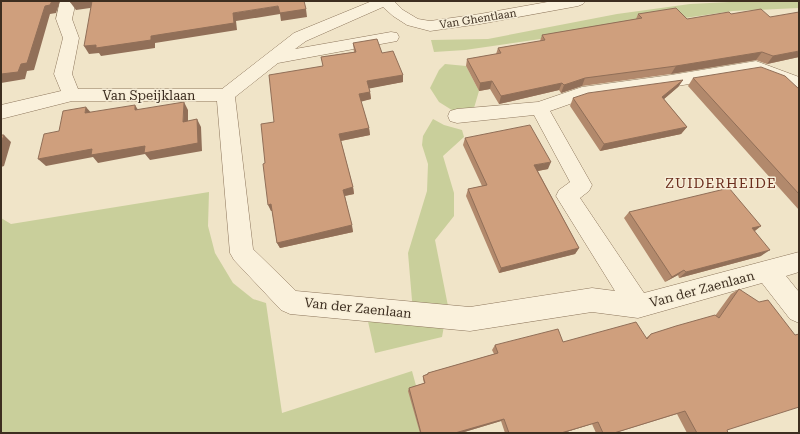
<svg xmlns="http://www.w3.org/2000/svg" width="800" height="434" viewBox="0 0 800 434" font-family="'Roboto Serif',serif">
	<rect width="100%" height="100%" fill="#f0e4c8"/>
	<path fill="#c9cf9b" d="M749,1h50v7l-66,3 -268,39 -31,2 -3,-12 57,-1 129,-25 73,-10z
		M445,64l21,2 13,25 -5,17 -19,4 -16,-10 -9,-14 9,-18z
		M433,119l11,6 18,5 2,7 -21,19 11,37v23l-19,24 13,66 -35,6 -5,-59 19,-62 1,-27 -6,-19 1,-9z
		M209,192l-1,34 7,27 18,30 20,16 13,4 16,110 130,-42 17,62h-428v-215l10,6z
		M367,317l77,9 -2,11 -67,16z"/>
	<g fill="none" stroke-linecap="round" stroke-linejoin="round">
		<g stroke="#8d765c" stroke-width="1">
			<path id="minor" d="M60,1h16l-4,18 7,19 -7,36 6,15h144l72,-56 78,-32h22l9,9 15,9 12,2 50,-7 73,-13h33l-3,3 -5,2 -98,18 -50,7 -23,-6 -14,-9 -10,-9 -77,34 -11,8 96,-17 6,1 2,4 -2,4 -119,22 -43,34 18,152 43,42 174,16 122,-19 23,3 -59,-95 3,-6 11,-8 -36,-67 -77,8 -7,-2 -2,-5 2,-5 7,-2 81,-7 44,-15 89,-12 85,-14 43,16v13l-44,-17 -84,14 -87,12 -34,12 42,74 -3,6 -9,7 64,95 155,-41v20l-13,4 13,16v31l-9,-4 -28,-36 -124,35 -46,-6 -122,19 -180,-17 -9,-4 -47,-50 -4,-7 -13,-152h-145l-71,18v-14l60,-14 -7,-17 9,-36 -7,-19z"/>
		</g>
		<use href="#minor" fill="#faf1dc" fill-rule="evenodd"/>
	</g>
	<path fill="#b2896c" d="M638,14l49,5 44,-5 68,43 -32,7 -11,-4 -85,14 -89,12 -21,7 -2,-3 -60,14 -9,-15 -11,2 -13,-25 1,-7 29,-5 2,-6 42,-7 2,-6 94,-16z
		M353,43l29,10 21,22v7l-34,6 1,4 1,7 -10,2 8,27 1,7 -29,6 12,46 1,7 -9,2 8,36 -73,16 -3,-5 -5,-32h-1l-6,-48 9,-41 49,-56 -2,-9 33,-5z
		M693,78l106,11v121l-111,-124z
		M683,80l-5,7 -14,12 23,28 -6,7 -81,17 -30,-45 3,-8z
		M465,138l83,31 -10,2 41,77 -4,6 -76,19 -33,-77 2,-7 14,-3 -19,-41z
		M629,212l132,14 -6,5 6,25 -82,22 -1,-3 -13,7 -41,-64z
		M739,289l-12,141 1,3h-41l-10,-19 -62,19h-19l-4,-9 -29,9h-58l-4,-12 -40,12h-41l-12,-42 1,-3 15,-5 -1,-4v-3l4,-2 1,-1 66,-19 -2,-4 3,-5 151,-7 5,-4 64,-18 16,-22z"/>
	<path fill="#916f58" d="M52,1h8l-4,12 -6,1 -16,56 -7,1 -2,8 -24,4v-9l20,-10 24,-58z
		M79,1h15l3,6 -21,3 -6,-8z
		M278,6l28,3 1,8 -26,4 -1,-7 -44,7 1,9 -82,13v5l-54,8 -2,-3 -10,1 -5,-8 67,-10 82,-23z
		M799,51v6l-32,7 6,-8z
		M762,52l-6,8 -85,14 5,-8z
		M403,75v7l-36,7v-8z
		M585,78l-3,8 -21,7 3,-8z
		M683,80l-5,7 -21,18 5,-8z
		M492,81l-2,8 -11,2 1,-8z
		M562,83l-3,7 -60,14 2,-8z
		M370,92l1,7 -11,3 -1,-8z
		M184,102l4,8v20l-5,-8z
		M135,105l5,8 -5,-3z
		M86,107l7,8 -8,-2z
		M197,119l4,8 1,24 -52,9 -5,-6 -47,9 -5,-6 -47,9 -8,-7z
		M687,127l-6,7 -81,17 4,-7z
		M369,128l1,7 -30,6 -1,-7z
		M4,135l7,7 -7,24 -3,1v-24z
		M551,162l-3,7 -16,3 2,-7z
		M353,187l1,7 -10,2 -1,-6z
		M271,204l3,6 -3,1 -3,-6z
		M352,225l1,7 -73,16 -3,-5z
		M761,226l-8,6 -1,-4z
		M579,248l-4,6 -76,19 2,-5z
		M770,250l-9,6 -82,22 7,-6z
		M684,270l-6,5 -13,7 7,-5z
		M504,419l-3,2 -40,12h-6z
		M598,422l-6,2 -29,9h-2z"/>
	<path fill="#cf9f7d" stroke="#916f58" d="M1,1h51l-2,4 -5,1 -18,57 -6,1 -3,8 -17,2z
		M71,1h8l-9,1z
		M92,1h212l2,8 -26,4 -2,-7 -45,7 1,10 -83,13v4l-55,8v-3l-12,1z
		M676,8l11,11 42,-7 2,2 30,-5 9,8 29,-5v39l-26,5 -11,-4 -86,14 -91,12 -21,7 -2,-2 -61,13 -9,-15 -12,2 -13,-24 34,-6 -3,-5 47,-8 -3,-5 100,-17 -4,-4z
		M377,39l5,14 11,-2 10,24 -36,6 3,11 -11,2 10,34 -30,6 14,53 -10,3 9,35 -75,18 -6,-39 -3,1 -5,-41 2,-1 -4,-39 13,-2 -5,-47 54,-9 -2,-9 35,-5 -3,-9z
		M761,67l24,9 14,13v105l-106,-116z
		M683,80l-21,17 25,30 -83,17 -31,-46 15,-5z
		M184,102l-1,20 14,-3 1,24 -54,10 1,-7 -54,9 1,-6 -54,10 6,-25 15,-3 4,-20 23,-4 -1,6 50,-8v5z
		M530,125l21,37 -17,3 45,83 -78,20 -33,-79 19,-4 -22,-47z
		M1,135h3l-3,8z
		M729,188l32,38 -9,2 18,22 -84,22 -2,-2 -12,7 -43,-65z
		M739,289l20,13 9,-2 27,35 4,-1v73l-72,23 1,3h-31l-12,-22 -71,22h-11l-5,-11 -37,11h-52l-5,-14 -49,14h-34l-12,-45 16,-5 -2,-7 5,-2v-1l70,-20 -3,-8 63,-16 5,13 73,-20 11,17 4,-5 25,-8 39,-11 4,3z"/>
	<g text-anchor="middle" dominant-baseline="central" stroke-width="3" stroke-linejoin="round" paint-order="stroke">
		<g font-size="11" fill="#3d2e20" stroke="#f7eed8">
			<text transform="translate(478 19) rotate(-9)">Van Ghentlaan</text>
		</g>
		<g font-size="13" fill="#3d2e20" stroke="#f7eed8">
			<text x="149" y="95">Van Speijklaan</text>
			<text transform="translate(702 289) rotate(-15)">Van der Zaenlaan</text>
			<text transform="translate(358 308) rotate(6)">Van der Zaenlaan</text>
		</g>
		<g font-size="14" letter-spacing="1" fill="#6b2e1e" stroke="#f7eed8">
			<text x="721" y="183">ZUIDERHEIDE</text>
		</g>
	</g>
	<rect width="800" height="434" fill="none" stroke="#3d2e20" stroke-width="4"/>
</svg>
